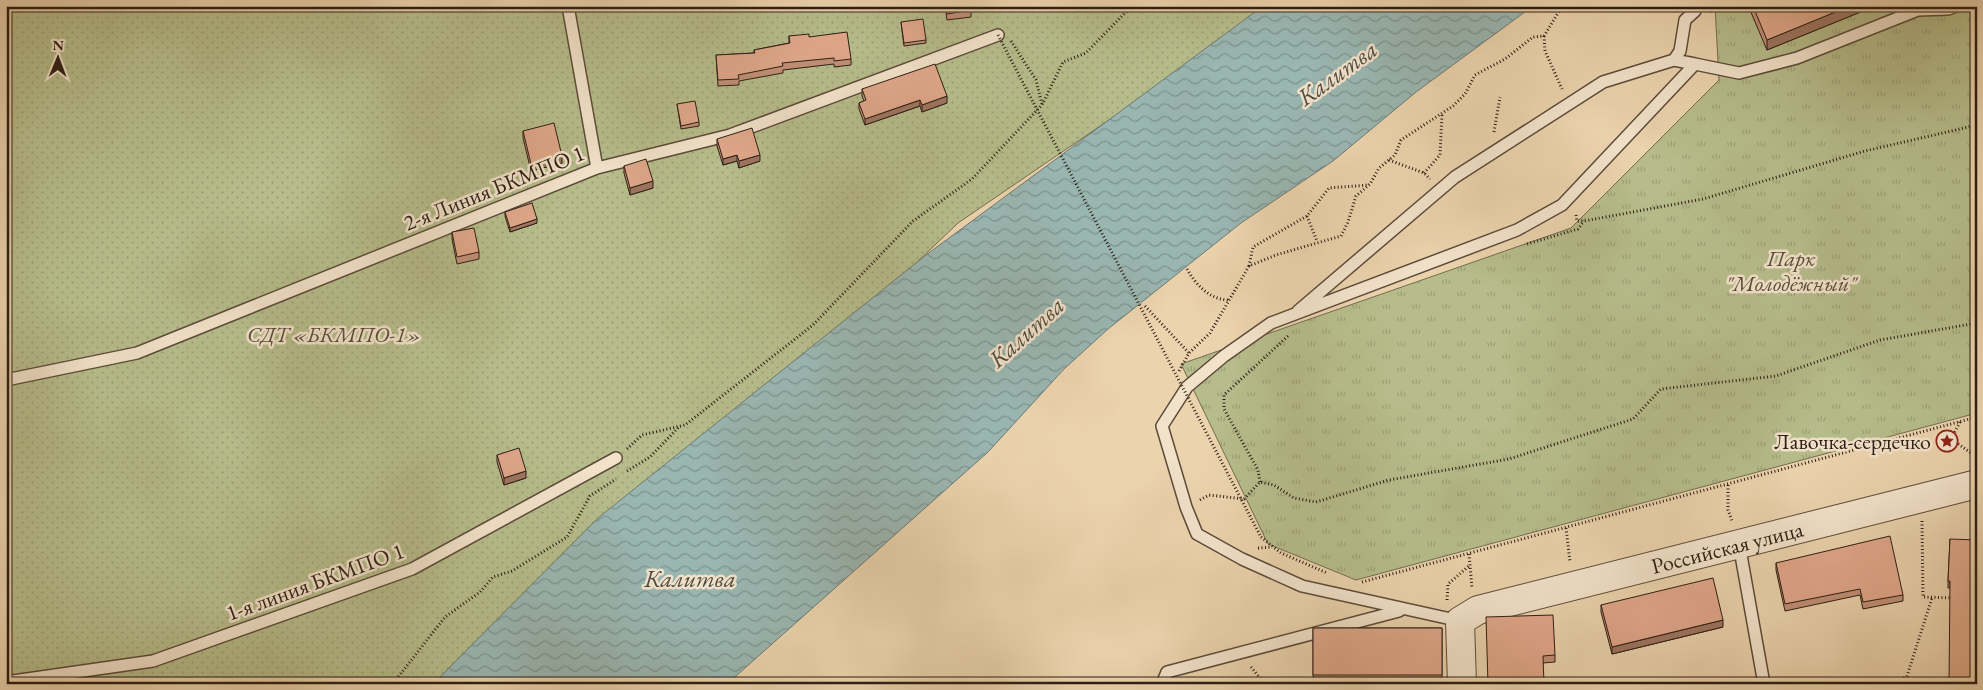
<svg xmlns="http://www.w3.org/2000/svg" width="1983" height="690" viewBox="0 0 1983 690" font-family="'EB Garamond',serif">
	<defs>
		<pattern id="park-tufts" width="24" height="20" patternUnits="userSpaceOnUse" patternTransform="scale(1.25)"><rect width="24" height="20" fill="#b6bc8b"/><path d="M3 7l-1-3M5 7V3M7 7l1-3M15 17l-1-3M17 17v-4M19 17l1-3" fill="none" stroke="#9da177"/></pattern>
		<pattern id="garden-dots" width="8" height="8" patternUnits="userSpaceOnUse" patternTransform="scale(1.25)"><rect width="8" height="8" fill="#b6bc8b"/><path d="M2 2h.1M6 6h.1" fill="none" stroke="#9da177" stroke-width="1.8" stroke-linecap="round"/></pattern>
		<pattern id="water-waves" width="16" height="10" patternUnits="userSpaceOnUse" patternTransform="scale(1.25)"><rect width="16" height="10" fill="#99b6b1"/><path d="M0 5q4-4 8 0t8 0" fill="none" stroke="#7d938f"/></pattern>
	</defs>
	<rect width="100%" height="100%" fill="#ebd3ad"/>
	<filter id="stains"><feTurbulence type="fractalNoise" baseFrequency=".004" numOctaves="4"/><feColorMatrix values="0 0 0 0 .2 0 0 0 0 .09 0 0 0 0 .02 0 0 0 .5 -.17"/></filter>
	<radialGradient id="worn" r=".72"><stop offset=".6" stop-color="#630" stop-opacity="0"/><stop offset="1" stop-color="#630" stop-opacity=".3"/></radialGradient>
	<path fill="url(#park-tufts)" stroke="#726d50" d="M1715,6h262v407l-621,167 -88,-36 -87,-180 390,-136 148,-148z"/>
	<path fill="url(#garden-dots)" stroke="#726d50" d="M6,6h1270l-318,217 -136,130 -386,331h-430z"/>
	<path fill="url(#water-waves)" stroke="#6e7972" d="M1263,6h270l-117,86 -83,69 -92,62 -133,106 -44,40 -76,83 -261,232h-294l165,-166 328,-263z"/>
	<g fill="none" stroke-linecap="round" stroke-linejoin="round">
		<g stroke="#5c4b3a" stroke-width="14">
			<path id="service" d="M568,6l29,162
				M1973,6l4,1
				M1674,60l6,-9 5,-31 10,-9
				M1695,64l44,9 58,-15 121,-48 30,-1 8,-3
				M1298,311l157,-134 148,-95 71,-22 21,4 -133,141 -45,25 -246,93 -47,33 -37,31 -25,39 24,81 11,27 45,25 60,27 158,35
				M6,380l131,-27 460,-185 133,-33 268,-100
				M1739,544l25,140
				M6,682l147,-21 259,-92 204,-111
				M1162,684l5,-12 232,-61"/>
		</g>
		<g stroke="#5c4b3a" stroke-width="30">
			<g id="tertiary">
				<path id="s1" d="M1462,684l-2,-63 18,-11 499,-126"/>
			</g>
		</g>
		<path stroke="#2d1e14" stroke-width="3" stroke-dasharray="1 2.5" stroke-linecap="butt" d="M1710,12l8,-6
			M1544,36l1,15 17,38
			M1011,41l25,39 6,24
			M1494,132l6,-35
			M1389,160l35,13 6,6
			M1424,173l16,-18 2,-40
			M1576,215l1,6h7l119,-22 162,-48 112,-26
			M1307,216l10,25
			M1527,244l51,-15 6,-8
			M1249,266l4,-19 54,-31 22,-28 39,-3
			M1187,269c9,16 22,30 41,31
			M1145,306l44,47
			M1179,371l10,-18 21,-20 39,-67 27,-11 65,-19 7,-14 8,-26 14,-12 9,-16 16,-13 6,-15 52,-34 12,-12 10,-19 30,-16 28,-22 11,-1 18,-30
			M1960,422l-9,17 20,14h6
			M627,449l15,-14 43,-10 128,-100 100,-104 59,-42 70,-74 21,-43 23,-9 39,-40 10,-7
			M627,471l23,-14 29,-30
			M1260,482l-2,-12 -34,-61v-14l65,-60
			M1728,485v25l4,11
			M1200,500l9,-5 35,4 16,-17 14,3 20,13 22,4 73,-22 120,-21 124,-40 28,-30 115,-13 104,-36 97,-17
			M1922,521l1,76 31,1
			M1566,528l4,34
			M1261,537l20,16 46,20
			M1258,548l14,-1
			M1469,554l3,34
			M1362,582l615,-165
			M1447,600l1,-16 21,-18
			M1251,667l14,17
			M387,684l8,-3 50,-64 35,-25 13,-15 19,-6 55,-34 23,-41 26,-17
			M1895,684l12,-8 25,-78"/>
		<use href="#service" stroke="#f2e2ca" stroke-width="11"/>
		<use href="#tertiary" stroke="#f2e2ca" stroke-width="28"/>
		<path stroke="#2d1e14" stroke-width="3" stroke-dasharray="1 2.5" stroke-linecap="butt" d="M998,35l263,502"/>
	</g>
	<path fill="#c19077" stroke="#2d1e14" d="M945,6h26v11l-24,3z
		M1750,6h113v5l-96,39 -17,-40z
		M901,22l25,18v3l-22,3z
		M789,36l20,1 42,22v6l-17,2v-3l-51,6v3l-44,8v4l-21,1 -2,-31 38,-2v-3l35,-7z
		M862,89l85,14 -25,9 -2,-6 -55,19 -6,-16v-6l5,-2 -2,-5z
		M677,104l22,18v4l-18,3z
		M523,131l39,32 -31,8 -8,-33z
		M717,139l43,22 -21,7 -2,-7 -14,4 -6,-19z
		M624,166l29,22 -23,7 -6,-22z
		M505,212l32,11 -27,9 -5,-16z
		M452,232l27,20v7l-22,5 -5,-25z
		M497,455l29,23 -22,7 -7,-23z
		M1950,539v49h-2v-7z
		M1776,563l127,32v6l-40,8 -3,-14 -75,16 -9,-41z
		M1601,605l122,22 -111,27 -11,-42z
		M1486,617l69,38v7l-12,1z
		M1313,628h129v56h-129z"/>
	<path fill="#9d7561" stroke="#2d1e14" d="M1850,6h13v5l-96,39v-10z
		M947,96v7l-25,9v-7z
		M920,100v6l-55,19v-6z
		M737,155v6l-14,4v-6z
		M760,155v6l-21,7v-7z
		M562,156v7l-31,8v-7z
		M653,181v7l-23,7v-7z
		M537,219v4l-27,9v-4z
		M526,471v7l-22,7v-7z
		M1723,620v7l-111,27v-7z"/>
	<path fill="#e0a78a" stroke="#2d1e14" d="M946,6h25v4l-24,4z
		M1753,6h97l-83,34z
		M923,19l3,21 -22,3 -3,-21z
		M847,32l4,27 -17,2v-3l-52,5 1,3 -45,9 1,4 -21,1 -2,-25 39,-2 -1,-3 36,-7 -1,-7 20,-2v3z
		M935,64l12,32 -25,9 -2,-5 -55,19 -6,-16 7,-3 -4,-11z
		M695,101l4,21 -18,4 -4,-22z
		M554,123l8,33 -31,8 -8,-33z
		M752,128l8,27 -21,6 -2,-6 -14,4 -6,-20z
		M646,159l7,22 -23,7 -6,-22z
		M532,203l5,16 -27,9 -5,-16z
		M474,228l5,24 -22,5 -5,-25z
		M519,448l7,23 -22,7 -7,-23z
		M1890,536l13,59 -40,7 -3,-13 -75,15 -9,-41z
		M1950,539l27,1v144h-28l1,-103h-2z
		M1713,578l10,42 -111,27 -11,-42z
		M1553,615l2,40 -12,1 1,28h-56l-2,-67z
		M1313,628h129v47h-129z"/>
	<defs>
		<g id="sight-ring" transform="scale(1.125)"><circle r="9.5" fill="#f2e2ca" stroke="#8f2418" stroke-width="1.5"/><path d="M0-6L1.8-2.2L6-1.7L2.9 1.2L3.7 5.4L0 3.3L-3.7 5.4L-2.9 1.2L-6-1.7L-1.8-2.2Z" fill="#8f2418"/></g>
	</defs>
	<g fill-rule="evenodd">
		<use href="#sight-ring" x="1947" y="441"/>
	</g>
	<g text-anchor="middle" dominant-baseline="central" stroke-width="5" stroke-linejoin="round" paint-order="stroke">
		<g font-size="22" fill="#2d1e14" stroke="#f2e2ca">
			<text transform="translate(494 188) rotate(-22)">2-я Линия БКМПО 1</text>
			<text stroke="none"><textPath href="#s1" startOffset="341">Российская улица</textPath></text>
			<text transform="translate(315 582) rotate(-20)">1-я линия БКМПО 1</text>
		</g>
		<g font-size="22" font-style="italic" fill="#564d38" stroke="#f2e2ca">
			<text x="1791" y="258">Парк<tspan x="1791" dy="25">"Молодёжный"</tspan></text>
			<text x="334" y="334">СДТ «БКМПО-1»</text>
		</g>
		<g font-size="22" fill="#2d1e14" stroke="#f2e2ca" text-anchor="end">
			<text x="1931" y="441">Лавочка-сердечко</text>
		</g>
		<g font-size="24" font-style="italic" fill="#4d4c43" stroke="#f2e2ca">
			<text transform="translate(1337 73) rotate(-36)">Калитва</text>
			<text transform="translate(1026 332) rotate(-42)">Калитва</text>
			<text x="690" y="578">Калитва</text>
		</g>
	</g>
	<rect width="1983" height="690" fill="none" stroke="#ebd3ad" stroke-width="25"/>
	<rect x="8" y="8" width="1968" height="675" fill="none" stroke="#2d1e14" stroke-width="2.5"/>
	<rect x="12" y="12" width="1958" height="665" fill="none" stroke="#2d1e14"/>
	<g transform="translate(58 58) rotate(1)" stroke="#f2e2ca" stroke-width="4" paint-order="stroke">
	<path d="M0-4L9 19L0 12L-9 19Z" fill="#2d1e14"/>
	<text y="-8" font-size="14" font-weight="bold" text-anchor="middle" fill="#2d1e14">N</text>
	</g>
	<rect width="100%" height="100%" filter="url(#stains)"/>
	<rect width="100%" height="100%" fill="url(#worn)"/>
</svg>
